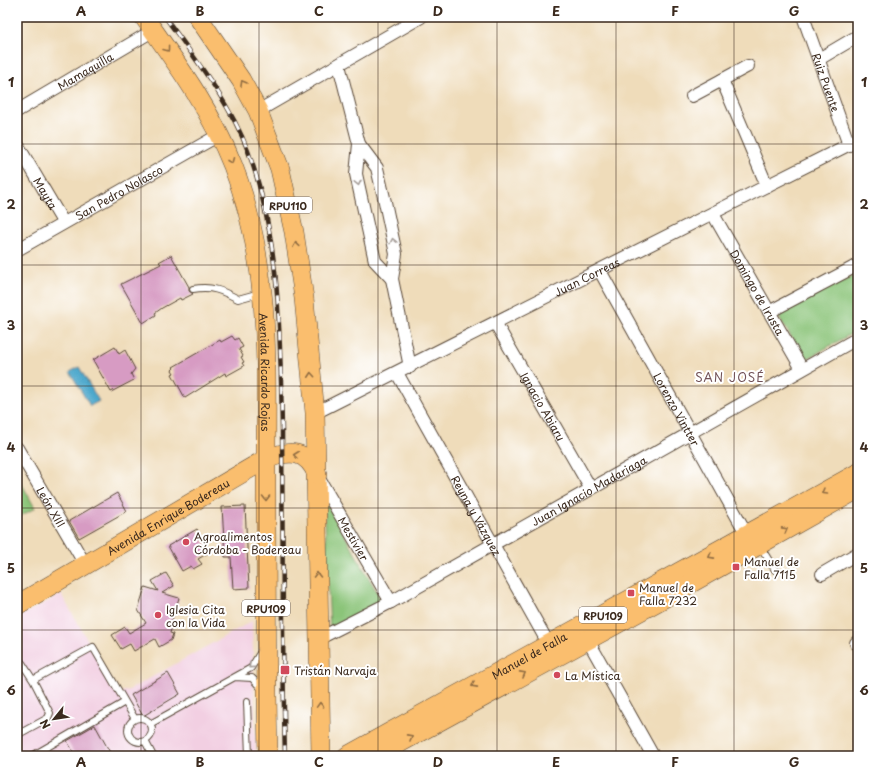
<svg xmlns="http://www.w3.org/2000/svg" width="875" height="773" viewBox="0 0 875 773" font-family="'Playpen Sans',sans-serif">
	<rect width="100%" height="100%" fill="#fff"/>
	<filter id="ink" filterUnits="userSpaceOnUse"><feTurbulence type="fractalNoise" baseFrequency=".025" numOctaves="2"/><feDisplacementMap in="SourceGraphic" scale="8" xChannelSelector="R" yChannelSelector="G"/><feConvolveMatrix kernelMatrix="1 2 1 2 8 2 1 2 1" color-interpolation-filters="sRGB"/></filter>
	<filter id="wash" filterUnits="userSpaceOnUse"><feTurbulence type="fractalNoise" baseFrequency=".012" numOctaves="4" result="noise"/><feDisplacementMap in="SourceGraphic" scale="16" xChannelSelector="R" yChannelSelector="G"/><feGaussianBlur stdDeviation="0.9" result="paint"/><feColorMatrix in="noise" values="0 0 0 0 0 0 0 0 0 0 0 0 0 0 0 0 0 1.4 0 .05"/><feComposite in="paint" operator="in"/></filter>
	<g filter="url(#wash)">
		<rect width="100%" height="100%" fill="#efdcba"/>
		<path fill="#f2cfe2" d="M61,594l57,99 11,-3 123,-69 4,135h-239v-138z"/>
		<path fill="#8bc479" stroke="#63774c" d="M858,273v57l-53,30 -28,-46z
			M17,475l18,33 -18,10z
			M324,499l58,102 -52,29z"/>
		<path fill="#4ea8cc" stroke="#446975" d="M79,367l20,34 -9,5 -20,-34z"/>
		<g id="blocks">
			<path fill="#d79bc3" d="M171,255l18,32v4l4,3 -12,6 -1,-2 -18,10 -7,5 1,2 -13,8 -22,-39 40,-20 -2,-2z
				M232,336l3,4 3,-2 5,9 -4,2 4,7 -2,1 3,5 -2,1 2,3 -18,10 -1,-3 -40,25 -13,-24 2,-1 -2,-3 2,-2 -1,-1 47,-27 1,2z
				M115,347l4,7 6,-4 10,19 -4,5 3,6 -23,12 -18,-32z
				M117,493l10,18 -48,27 -10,-17z
				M245,506l4,82 -16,1 -2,-32h-6l-3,-50z
				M197,529l13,23 -12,7 4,5 -9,5 -2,-3 -9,5 -14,-25z
				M166,573l8,13 -12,7 17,5 -9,28h2l-2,7 3,1 -2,6 -12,7 -4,-8 -21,12 -4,-7 -9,5 -9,-14 13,-8 4,6 17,-10 -8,-13 7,-23 13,4 -6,-10z
				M168,673l12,21 -37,22 -12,-21z
				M95,725l17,31h-36l-9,-15z"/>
		</g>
	</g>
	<g filter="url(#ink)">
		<use href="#blocks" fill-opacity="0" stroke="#564535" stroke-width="1"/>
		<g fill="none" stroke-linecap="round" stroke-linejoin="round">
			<g stroke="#564535" stroke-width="8">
				<path id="service" d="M193,289c19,-3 28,1 45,10l22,-6
					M760,546l15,24
					M17,659l5,4 11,17 60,-33 42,72
					M235,677l17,1 9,10
					M247,702l2,54
					M128 730a12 12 0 1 1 24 0a12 12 0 1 1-24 0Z
					M150,724l101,-56 9,-15
					M17,735l31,-17 2,-5 -17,-33
					M145,741l8,15
					M32,756l93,-54"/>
			</g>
			<g stroke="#564535" stroke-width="14">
				<g id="minor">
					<path id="s1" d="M804,19l45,126"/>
					<path d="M819,59l39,-23"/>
					<path d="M339,65l20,79 -3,30 19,87 17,18"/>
					<path d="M722,80l45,106"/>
					<path d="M692,96l56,-30"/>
					<path id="s2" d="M17,111l137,-81"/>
					<path d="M258,111l163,-94"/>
					<path id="s3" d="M17,144l46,78"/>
					<path d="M359,144l18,24 8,34 11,52 -4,25 18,88"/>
					<path id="s4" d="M713,214l89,155"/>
					<path id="s5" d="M17,250l202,-115"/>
					<path id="s6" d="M600,271l150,269"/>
					<path d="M769,312l89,-47"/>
					<path id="s7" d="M496,324l95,165"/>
					<path id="s8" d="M397,373l155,277"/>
					<path id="s9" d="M315,413l543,-273"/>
					<path id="s10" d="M17,448l69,118"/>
					<path id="s11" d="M318,477l73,125"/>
					<path d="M822,574l36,-21"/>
					<path d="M585,635l68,121"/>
					<path id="s12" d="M318,639l73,-37 467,-264"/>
					<path d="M856,643l2,-2"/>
				</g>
			</g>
			<g stroke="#564535" stroke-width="20">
				<g id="primary">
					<path id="s13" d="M144,17c34,48 67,93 89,149 38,98 33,194 33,297 0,97 0,195 2,293"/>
					<path d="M198,17l43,63 17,31 22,58 14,63 10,66 11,115 6,343"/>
					<path id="s14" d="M17,605l249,-146c23,-9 40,-10 51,15"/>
					<path id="s15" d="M347,756l511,-283"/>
					<path d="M376,756l310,-170 172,-97"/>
				</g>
			</g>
			<use href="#service" stroke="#fff" stroke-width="6"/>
			<use href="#minor" stroke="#fff" stroke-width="12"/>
			<use href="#primary" stroke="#fabe6e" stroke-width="19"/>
			<g stroke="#3b2a1e" stroke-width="4.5">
				<path id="rail" d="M165,17c31,43 64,84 83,134 33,89 32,184 34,278 1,109 0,218 3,327"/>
			</g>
			<use href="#rail" stroke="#fff" stroke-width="3" stroke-dasharray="9" stroke-linecap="butt"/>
		</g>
		<defs><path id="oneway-chevron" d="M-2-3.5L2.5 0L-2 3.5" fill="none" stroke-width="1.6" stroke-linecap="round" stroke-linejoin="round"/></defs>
		<g stroke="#916d42">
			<use href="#oneway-chevron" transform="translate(167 49) rotate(53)"/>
			<use href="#oneway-chevron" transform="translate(243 83) rotate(-120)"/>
			<use href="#oneway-chevron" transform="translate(231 161) rotate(68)"/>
			<use href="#oneway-chevron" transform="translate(296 245) rotate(-99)"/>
			<use href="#oneway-chevron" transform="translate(311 375) rotate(-95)"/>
			<use href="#oneway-chevron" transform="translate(296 455) rotate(-173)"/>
			<use href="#oneway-chevron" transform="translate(824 492) rotate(150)"/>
			<use href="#oneway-chevron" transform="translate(266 498) rotate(90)"/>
			<use href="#oneway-chevron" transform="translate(785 530) rotate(-29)"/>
			<use href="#oneway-chevron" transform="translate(711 556) rotate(151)"/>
			<use href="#oneway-chevron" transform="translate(317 575) rotate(-91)"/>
			<use href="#oneway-chevron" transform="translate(523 674) rotate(-29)"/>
			<use href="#oneway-chevron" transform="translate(474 685) rotate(151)"/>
			<use href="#oneway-chevron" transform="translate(320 705) rotate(-92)"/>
			<use href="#oneway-chevron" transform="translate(410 737) rotate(-29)"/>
		</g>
		<g stroke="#a79f9a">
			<use href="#oneway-chevron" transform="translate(358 183) rotate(78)"/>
			<use href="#oneway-chevron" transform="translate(393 241) rotate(-102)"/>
			<use href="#oneway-chevron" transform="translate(251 666) rotate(139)"/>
		</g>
	</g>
	<path fill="none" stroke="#3b2a1e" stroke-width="1" stroke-opacity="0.55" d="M141,17v739M259,17v739M378,17v739M497,17v739M616,17v739M734,17v739M17,144h841M17,265h841M17,386h841M17,508h841M17,630h841"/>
	<g fill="#d1495b" stroke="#fff" stroke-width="1.5">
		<circle cx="186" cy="542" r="4"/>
		<rect x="732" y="563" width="8" height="8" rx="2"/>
		<rect x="627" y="589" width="8" height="8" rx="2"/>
		<circle cx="158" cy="615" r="4"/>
		<rect x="280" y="665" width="10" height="10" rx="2"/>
		<circle cx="557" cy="675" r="4"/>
	</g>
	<g text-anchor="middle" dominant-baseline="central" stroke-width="4" stroke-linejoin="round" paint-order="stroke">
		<g fill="#fff" stroke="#766a62" stroke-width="1">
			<rect x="264" y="197" width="48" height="16" rx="3"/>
			<rect x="242" y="600" width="48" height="16" rx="3"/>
			<rect x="579" y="607" width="48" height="16" rx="3"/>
		</g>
		<g font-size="10" font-weight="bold" fill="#3b2a1e">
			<text x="288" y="205">RPU110</text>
			<text x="266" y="608">RPU109</text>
			<text x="603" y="615">RPU109</text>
		</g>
		<g font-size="11" fill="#3b2a1e" stroke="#fff">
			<text stroke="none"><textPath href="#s2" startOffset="79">Mamaquilla</textPath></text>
			<text stroke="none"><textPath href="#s1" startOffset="67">Ruiz Puente</textPath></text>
			<text stroke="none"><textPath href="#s5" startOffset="117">San Pedro Nolasco</textPath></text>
			<text stroke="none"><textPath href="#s3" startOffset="57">Mayta</textPath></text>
			<text stroke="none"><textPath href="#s9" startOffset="304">Juan Correas</textPath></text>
			<text stroke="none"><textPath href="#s4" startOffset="90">Domingo de Irusta</textPath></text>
			<text stroke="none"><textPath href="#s13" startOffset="384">Avenida Ricardo Rojas</textPath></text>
			<text stroke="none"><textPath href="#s7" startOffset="95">Ignacio Abiaru</textPath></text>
			<text stroke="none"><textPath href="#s6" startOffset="158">Lorenzo Vintter</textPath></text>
			<text stroke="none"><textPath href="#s12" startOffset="309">Juan Ignacio Madariaga</textPath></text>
			<text stroke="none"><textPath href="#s10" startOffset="68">León XIII</textPath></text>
			<text stroke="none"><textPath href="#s8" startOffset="163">Reyna y Vázquez</textPath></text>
			<text stroke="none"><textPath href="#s14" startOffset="175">Avenida Enrique Bodereau</textPath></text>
			<text stroke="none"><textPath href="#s11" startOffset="71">Mestivier</textPath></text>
			<text stroke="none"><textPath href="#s15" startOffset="208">Manuel de Falla</textPath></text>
		</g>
		<g font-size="11" fill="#3b2a1e" stroke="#fff" text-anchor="start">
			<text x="194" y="536">Agroalimentos<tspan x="194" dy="13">Córdoba - Bodereau</tspan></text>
			<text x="744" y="561">Manuel de<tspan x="744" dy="13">Falla 7115</tspan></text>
			<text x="639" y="587">Manuel de<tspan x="639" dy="13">Falla 7232</tspan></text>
			<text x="166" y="609">Iglesia Cita<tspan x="166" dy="13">con la Vida</tspan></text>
			<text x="294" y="670">Tristán Narvaja</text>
			<text x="565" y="675">La Mística</text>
		</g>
		<g font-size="12" letter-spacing="1" fill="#725258" stroke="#fff">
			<text x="730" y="377">SAN JOSÉ</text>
		</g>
	</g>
	<rect width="875" height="773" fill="none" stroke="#fff" stroke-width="44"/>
	<g transform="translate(54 719) rotate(240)" stroke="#ffffff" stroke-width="3" paint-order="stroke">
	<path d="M0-3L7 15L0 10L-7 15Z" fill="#3b2a1e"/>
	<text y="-6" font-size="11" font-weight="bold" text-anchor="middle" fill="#3b2a1e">N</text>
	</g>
	<rect x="22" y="22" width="831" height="729" fill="none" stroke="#3b2a1e" stroke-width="1.5"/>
	<g font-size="13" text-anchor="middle" font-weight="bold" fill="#3b2a1e">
		<text x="81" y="16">A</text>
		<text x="200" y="16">B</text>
		<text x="319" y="16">C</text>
		<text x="438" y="16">D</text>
		<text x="556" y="16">E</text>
		<text x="675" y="16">F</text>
		<text x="794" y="16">G</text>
		<text x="11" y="87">1</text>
		<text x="864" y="87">1</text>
		<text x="11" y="209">2</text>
		<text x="864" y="209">2</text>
		<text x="11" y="330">3</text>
		<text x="864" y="330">3</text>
		<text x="11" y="452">4</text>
		<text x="864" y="452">4</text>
		<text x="11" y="573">5</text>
		<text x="864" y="573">5</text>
		<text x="11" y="695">6</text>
		<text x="864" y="695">6</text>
		<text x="81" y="767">A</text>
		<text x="200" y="767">B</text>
		<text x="319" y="767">C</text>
		<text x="438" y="767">D</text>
		<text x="556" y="767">E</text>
		<text x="675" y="767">F</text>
		<text x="794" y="767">G</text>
	</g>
</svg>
